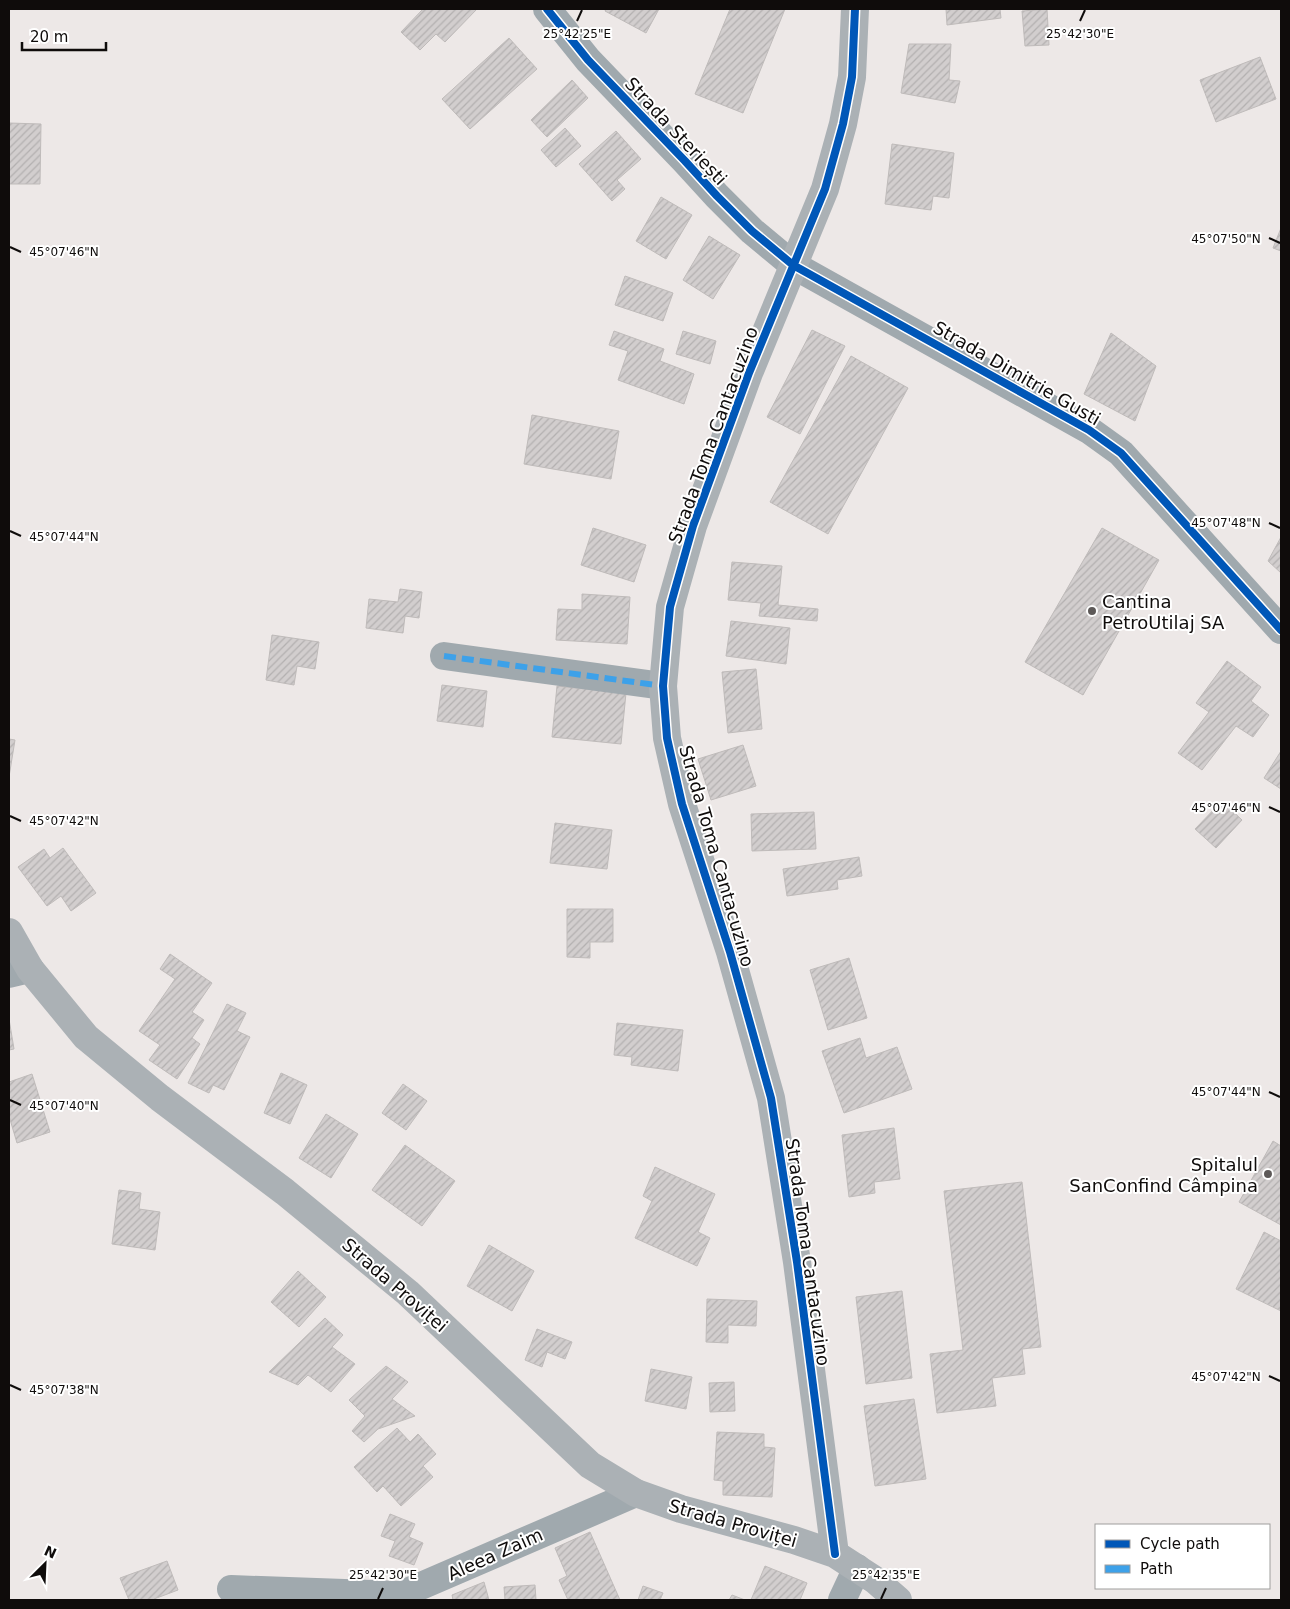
<svg xmlns="http://www.w3.org/2000/svg" width="1290" height="1609" viewBox="0 0 1290 1609" font-family="'DejaVu Sans',sans-serif">
	<defs>
		<pattern id="building-hatch" width="6" height="6" patternUnits="userSpaceOnUse" patternTransform="scale(1.25)"><rect width="6" height="6" fill="#d2cece"/><path d="M-1 1l2-2M0 6l6-6M5 7l2-2" fill="none" stroke="#b3b0b0"/></pattern>
	</defs>
	<rect width="100%" height="100%" fill="#ede8e7"/>
	<path fill="url(#building-hatch)" stroke="#bfbbba" d="M423,9h54l-32,33 -9,-8 -16,16 -19,-18z
		M606,9h53l-13,24 -41,-22z
		M730,9h55l-42,104 -48,-19z
		M946,9h54l1,9 -54,7z
		M1047,9l2,36 -24,1 -3,-35z
		M509,38l28,31 -67,60 -28,-30z
		M909,44h42l-2,36 11,1 -5,22 -54,-10z
		M1260,57l16,42 -60,23 -16,-42z
		M572,80l16,18 -41,39 -16,-17z
		M9,123l32,1 -1,60h-31z
		M565,128l16,18 -25,21 -15,-17z
		M616,131l25,28 -24,21 8,9 -13,12 -33,-37z
		M892,144l62,9 -5,45 -16,-2 -2,14 -46,-6z
		M661,197l31,18 -26,44 -30,-18z
		M1281,228v23l-8,-3z
		M709,236l31,19 -27,44 -30,-19z
		M625,276l48,17 -10,28 -48,-16z
		M812,330l33,16 -45,88 -33,-17z
		M614,331l50,18 -4,12 34,13 -10,30 -66,-24 10,-29 -19,-6z
		M683,331l33,10 -6,23 -34,-10z
		M1111,333l45,33 -21,55 -51,-27z
		M851,356l57,32 -80,146 -58,-32z
		M532,415l87,16 -8,48 -87,-15z
		M593,528l53,17 -12,37 -53,-17z
		M1102,528l57,32 -76,135 -58,-33z
		M1281,537v36l-13,-12z
		M732,562l50,4 -4,39 40,4 -1,12 -58,-5 2,-13 -33,-3z
		M400,589l22,3 -3,26 -14,-2 -2,17 -37,-5 3,-29 29,3z
		M582,594l48,3 -3,47 -71,-4 2,-31 24,1z
		M731,621l59,7 -4,36 -60,-8z
		M272,635l47,7 -4,27 -18,-3 -3,19 -28,-5z
		M1227,661l34,26 -10,14 18,14 -16,22 -17,-11 -34,44 -24,-17 31,-41 -13,-9z
		M756,669l6,60 -34,4 -6,-61z
		M442,685l45,6 -4,36 -46,-6z
		M557,686l69,7 -5,51 -69,-7z
		M9,739l6,1 -6,37z
		M743,745l13,41 -45,14 -13,-41z
		M1281,751v38l-17,-11z
		M1222,801l20,19 -26,28 -21,-19z
		M814,812l2,37 -64,2 -1,-37z
		M555,823l57,7 -5,39 -57,-6z
		M63,848l33,45 -25,18 -10,-15 -14,10 -29,-39 26,-18 6,9z
		M859,857l3,19 -25,4 1,9 -51,7 -4,-27z
		M567,909h46v33h-23v16l-23,-1z
		M170,954l42,29 -20,29 12,8 -12,18 8,6 -23,35 -28,-19 11,-15 -21,-14 36,-52 -15,-10z
		M849,958l18,60 -39,12 -18,-60z
		M227,1004l19,9 -9,18 13,6 -26,53 -11,-5 -4,8 -21,-10z
		M9,1019l5,30 -5,1z
		M617,1023l66,7 -5,41 -47,-6 1,-8 -18,-2z
		M860,1038l6,20 31,-11 15,42 -68,24 -22,-62z
		M281,1073l26,12 -17,39 -26,-11z
		M32,1074l18,58 -33,11 -8,-27v-34z
		M403,1084l24,17 -21,29 -24,-17z
		M326,1114l32,20 -27,44 -32,-20z
		M894,1128l6,51 -26,3 1,11 -26,4 -7,-62z
		M1273,1141l8,5v79l-42,-23z
		M405,1145l50,36 -33,45 -50,-36z
		M655,1167l60,27 -17,38 12,6 -13,28 -62,-28 17,-37 -9,-5z
		M1022,1182l19,165 -19,2 3,25 -33,4 4,28 -59,7 -7,-59 33,-4 -19,-159z
		M119,1190l22,3 -2,16 21,3 -5,38 -43,-6z
		M1264,1232l17,9v70l-45,-22z
		M489,1245l45,26 -22,40 -45,-25z
		M298,1271l28,26 -27,30 -28,-25z
		M902,1291l10,87 -46,6 -10,-87z
		M707,1299l50,2 -1,25 -28,-1v18l-22,-1z
		M325,1318l18,17 -11,12 23,17 -24,28 -23,-17 -10,10 -29,-13z
		M537,1329l35,13 -7,17 -18,-7 -5,15 -17,-7z
		M386,1366l22,16 -16,17 23,17 -37,13 -14,13 -12,-11 13,-15 -16,-16z
		M651,1369l41,8 -6,32 -41,-8z
		M734,1382l1,29 -25,1 -1,-29z
		M914,1399l12,80 -51,7 -11,-80z
		M397,1428l13,14 8,-8 18,20 -13,12 10,11 -32,29 -18,-20 -6,6 -23,-25z
		M717,1432l47,2v13l11,1 -3,49 -49,-2v-14l-9,-1z
		M390,1514l25,10 -6,13 14,6 -9,22 -25,-9 6,-15 -14,-5z
		M590,1532l30,68h-52l-9,-20 8,-4 -12,-28z
		M167,1561l11,29 -24,9 1,1h-26l-9,-22z
		M765,1566l42,17 -7,17h-49z
		M484,1582l5,18h-36l-1,-5z
		M535,1585l1,15h-31l-1,-13z
		M643,1586l20,7 -3,7h-22z
		M732,1595l13,5h-16z"/>
	<g fill="none" stroke-linecap="round" stroke-linejoin="round">
		<path stroke="#a0a9ae" stroke-width="28" d="M547,9l41,51 97,101 32,35 35,35 41,34 296,165 32,23 160,177
			M444,656l219,30
			M9,974l21,-5
			M231,1589l169,6 236,-102
			M842,1600l15,-32"/>
		<path stroke="#abb1b5" stroke-width="28" d="M9,932l21,37 56,68 74,61 125,94 123,101 182,172 46,28 45,16 113,31 41,14 40,26 23,20
			M835,1554l-38,-292 -26,-164 -41,-146 -48,-148 -15,-66 -4,-52 7,-79 23,-81 56,-153 76,-184 18,-65 9,-47 3,-68"/>
		<path stroke="#3da1e9" stroke-width="6" stroke-dasharray="12 6" stroke-linecap="butt" d="M444,656l219,30"/>
		<g stroke="#fff" stroke-width="11">
			<path id="cycleway" d="M547,9l41,51 97,101 32,35 35,35 41,34 296,165 32,23 160,177
				M835,1554l-38,-292 -26,-164 -41,-146 -48,-148 -15,-66 -4,-52 7,-79 23,-81 56,-153 76,-184 18,-65 9,-47 3,-68"/>
		</g>
		<use href="#cycleway" stroke="#0057b8" stroke-width="8"/>
	</g>
	<path fill="none" stroke="#0f0c0b" stroke-width="2" d="M577,21l5,-11M1080,21l5,-11M1269,238l11,5M10,247l11,5M1269,523l11,5M10,531l11,5M1269,807l11,5M10,816l11,5M1269,1092l11,5M10,1100l11,5M1269,1376l11,5M10,1385l11,5M378,1599l5,-11M881,1599l5,-11"/>
	<g fill="#5d5958" stroke="#fff" stroke-width="2">
		<circle cx="1092" cy="611" r="5"/>
		<circle cx="1268" cy="1174" r="5"/>
	</g>
	<g text-anchor="middle" dominant-baseline="central" stroke-width="4" stroke-linejoin="round" paint-order="stroke">
		<g font-size="18" fill="#0f0c0b" stroke="#fff">
			<text transform="translate(676 131) rotate(47)">Strada Steriești</text>
			<text transform="translate(1017 373) rotate(30)">Strada Dimitrie Gusti</text>
			<text transform="translate(713 435) rotate(-70)">Strada Toma Cantacuzino</text>
			<text transform="translate(717 856) rotate(74)">Strada Toma Cantacuzino</text>
			<text transform="translate(808 1252) rotate(82)">Strada Toma Cantacuzino</text>
			<text transform="translate(395 1285) rotate(41)">Strada Proviței</text>
			<text transform="translate(733 1523) rotate(16)">Strada Proviței</text>
			<text transform="translate(495 1554) rotate(-24)">Aleea Zaim</text>
		</g>
		<g font-size="18" fill="#0f0c0b" stroke="#fff" text-anchor="start">
			<text x="1102" y="601">Cantina<tspan x="1102" dy="21">PetroUtilaj SA</tspan></text>
			<text x="1258" y="1164" text-anchor="end">Spitalul<tspan x="1258" dy="21">SanConfind Câmpina</tspan></text>
		</g>
	</g>
	<g font-size="12" text-anchor="middle" fill="#0f0c0b" stroke="#fff" stroke-width="4" stroke-linejoin="round" paint-order="stroke">
		<text x="1080" y="38">25°42'30"E</text>
		<text x="577" y="38">25°42'25"E</text>
		<text x="1226" y="243">45°07'50"N</text>
		<text x="64" y="256">45°07'46"N</text>
		<text x="1226" y="527">45°07'48"N</text>
		<text x="64" y="541">45°07'44"N</text>
		<text x="1226" y="812">45°07'46"N</text>
		<text x="64" y="825">45°07'42"N</text>
		<text x="1226" y="1096">45°07'44"N</text>
		<text x="64" y="1110">45°07'40"N</text>
		<text x="1226" y="1381">45°07'42"N</text>
		<text x="64" y="1394">45°07'38"N</text>
		<text x="383" y="1579">25°42'30"E</text>
		<text x="886" y="1579">25°42'35"E</text>
	</g>
	<rect width="1290" height="1609" fill="none" stroke="#0f0c0b" stroke-width="20"/>
	<rect x="1095" y="1524" width="175" height="65" fill="#ffffff" stroke="#9f9e9d"/>
	<rect x="1105" y="1540" width="25" height="8" fill="#0057b8" stroke="#9f9e9d"/>
	<text x="1140" y="1549" font-size="15" fill="#0f0c0b">Cycle path</text>
	<rect x="1105" y="1565" width="25" height="8" fill="#3da1e9" stroke="#9f9e9d"/>
	<text x="1140" y="1574" font-size="15" fill="#0f0c0b">Path</text>
	<g transform="translate(45 1564) rotate(24)" stroke="#ffffff" stroke-width="4" paint-order="stroke">
	<path d="M0-4L9 19L0 12L-9 19Z" fill="#0f0c0b"/>
	<text y="-8" font-size="14" font-weight="bold" text-anchor="middle" fill="#0f0c0b">N</text>
	</g>
	<path d="M22 42v8h84v-8" fill="none" stroke="#0f0c0b" stroke-width="2.5"/>
	<text x="30" y="42" font-size="15" fill="#0f0c0b" stroke="#ffffff" stroke-width="4" paint-order="stroke">20 m</text>
</svg>
